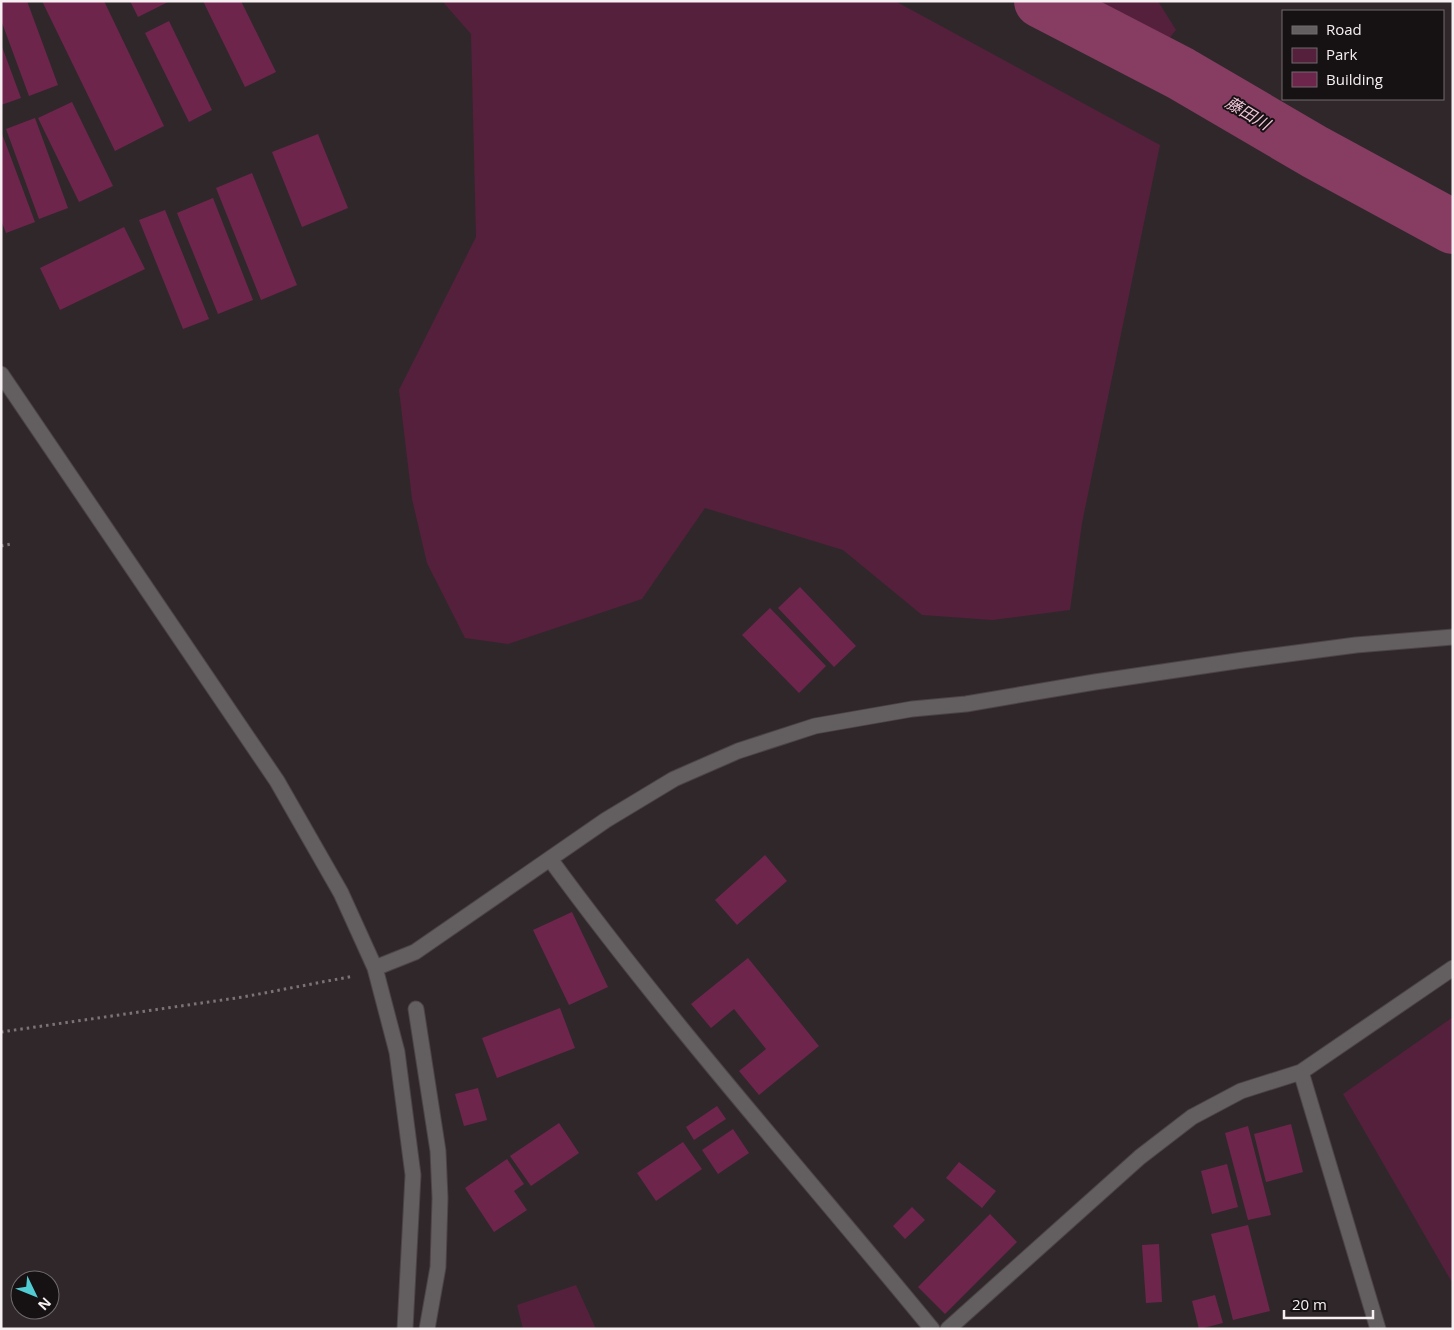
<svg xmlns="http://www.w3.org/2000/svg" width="1454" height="1330" viewBox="0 0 1454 1330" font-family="'Open Sans','Noto Sans JP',sans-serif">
	<rect width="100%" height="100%" fill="#30272b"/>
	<path fill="#55203b" d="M442,1h453l265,144 -78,378 -12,87 -78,10 -70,-5 -79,-65 -138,-42 -63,91 -134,45 -43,-6 -38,-75 -15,-64 -13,-109 77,-153 -5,-203z
		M1086,1h72l18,29 -9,11z
		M1453,1017v267l-110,-190z
		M576,1285l20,44h-73l-6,-24z"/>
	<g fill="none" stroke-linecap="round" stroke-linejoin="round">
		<path stroke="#873c62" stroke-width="54" d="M1041,1l139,72 135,79 138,75"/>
	</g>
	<path fill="#6e254c" d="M1,1h26l31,84 -29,11 -28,-76z
		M42,1h62l60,125 -49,25z
		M130,1h40l-32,16z
		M203,1h38l35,71 -31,15z
		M169,21l43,89 -23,12 -44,-89z
		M1,44l20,54 -20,7z
		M72,102l41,84 -34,16 -41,-84z
		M35,118l33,90 -29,11 -33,-90z
		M1,131l34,91 -29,11 -5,-13z
		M318,134l30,74 -46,19 -30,-75z
		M252,173l45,112 -36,15 -45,-112z
		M213,198l40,102 -35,14 -41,-101z
		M165,210l44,109 -26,10 -44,-109z
		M124,227l21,42 -85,41 -20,-42z
		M800,587l56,59 -22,21 -56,-59z
		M770,608l56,58 -27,27 -57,-58z
		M765,855l22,26 -50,44 -22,-25z
		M572,912l36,75 -39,18 -36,-75z
		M748,958l71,88 -60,49 -20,-24 27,-22 -32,-40 -23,19 -20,-24z
		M560,1008l15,40 -78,30 -15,-40z
		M478,1088l9,32 -23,6 -9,-32z
		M717,1106l9,13 -32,21 -8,-13z
		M559,1123l20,30 -48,33 -21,-30z
		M1291,1124l12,48 -37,10 -12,-48z
		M1248,1126l23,89 -23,5 -23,-87z
		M733,1129l16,24 -31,21 -16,-24z
		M683,1142l19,27 -46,32 -19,-28z
		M507,1159l17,25 -10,7 13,19 -33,22 -29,-44z
		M959,1162l37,29 -14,17 -36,-30z
		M1227,1164l11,43 -26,7 -11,-43z
		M912,1207l13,13 -20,19 -12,-13z
		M990,1214l27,28 -72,72 -27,-27z
		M1248,1225l22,86 -37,9 -22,-86z
		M1159,1244l3,58 -16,1 -4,-58z
		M1215,1295l8,28 -24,6 -7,-28z"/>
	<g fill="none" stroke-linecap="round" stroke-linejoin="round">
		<g stroke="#4c4347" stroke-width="17">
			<path id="minor" d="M1,374l276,407 64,112 34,75 22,84 16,123 -8,154
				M550,859c119,163 254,314 382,470
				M375,968l40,-16 191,-132 68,-41 64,-28 77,-25 97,-17 54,-5 129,-22 148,-22 113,-15 97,-8
				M416,1009l22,142 2,47 -2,69 -11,62
				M1301,1072l77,257
				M948,1329l192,-172 52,-40 49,-26 60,-19 152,-104"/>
		</g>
		<path stroke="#7b7376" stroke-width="3" stroke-dasharray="2.5 4" stroke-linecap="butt" d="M1,546l10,-2
			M1,1032l242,-35 111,-21"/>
		<use href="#minor" stroke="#635e60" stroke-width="15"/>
	</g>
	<g text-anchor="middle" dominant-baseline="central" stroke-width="4" stroke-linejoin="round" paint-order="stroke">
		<g font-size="16" font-style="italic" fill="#f2c5d9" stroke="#161113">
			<text transform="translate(1248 113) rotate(31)">藤田川</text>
		</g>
	</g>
	<rect width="1454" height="1330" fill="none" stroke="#f7f0f3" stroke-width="5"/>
	<rect x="1282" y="10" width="162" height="90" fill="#161113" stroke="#706a6d"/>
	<rect x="1292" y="26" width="25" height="8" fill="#635e60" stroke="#706a6d"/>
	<text x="1326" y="35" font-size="15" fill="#f7f0f3">Road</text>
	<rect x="1292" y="48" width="25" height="15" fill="#55203b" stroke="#706a6d"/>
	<text x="1326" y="60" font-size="15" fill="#f7f0f3">Park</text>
	<rect x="1292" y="72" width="25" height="15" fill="#6e254c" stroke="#706a6d"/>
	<text x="1326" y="85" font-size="15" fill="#f7f0f3">Building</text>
	<g transform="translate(35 1295) rotate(133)"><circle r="24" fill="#161113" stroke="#706a6d"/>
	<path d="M0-4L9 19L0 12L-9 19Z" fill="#51ccd3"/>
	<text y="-8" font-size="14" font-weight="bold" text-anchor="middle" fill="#f7f0f3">N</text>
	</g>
	<path d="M1284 1310v8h89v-8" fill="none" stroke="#f7f0f3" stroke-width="2.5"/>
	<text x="1292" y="1310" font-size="15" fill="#f7f0f3" stroke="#161113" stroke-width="4" paint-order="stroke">20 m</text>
</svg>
